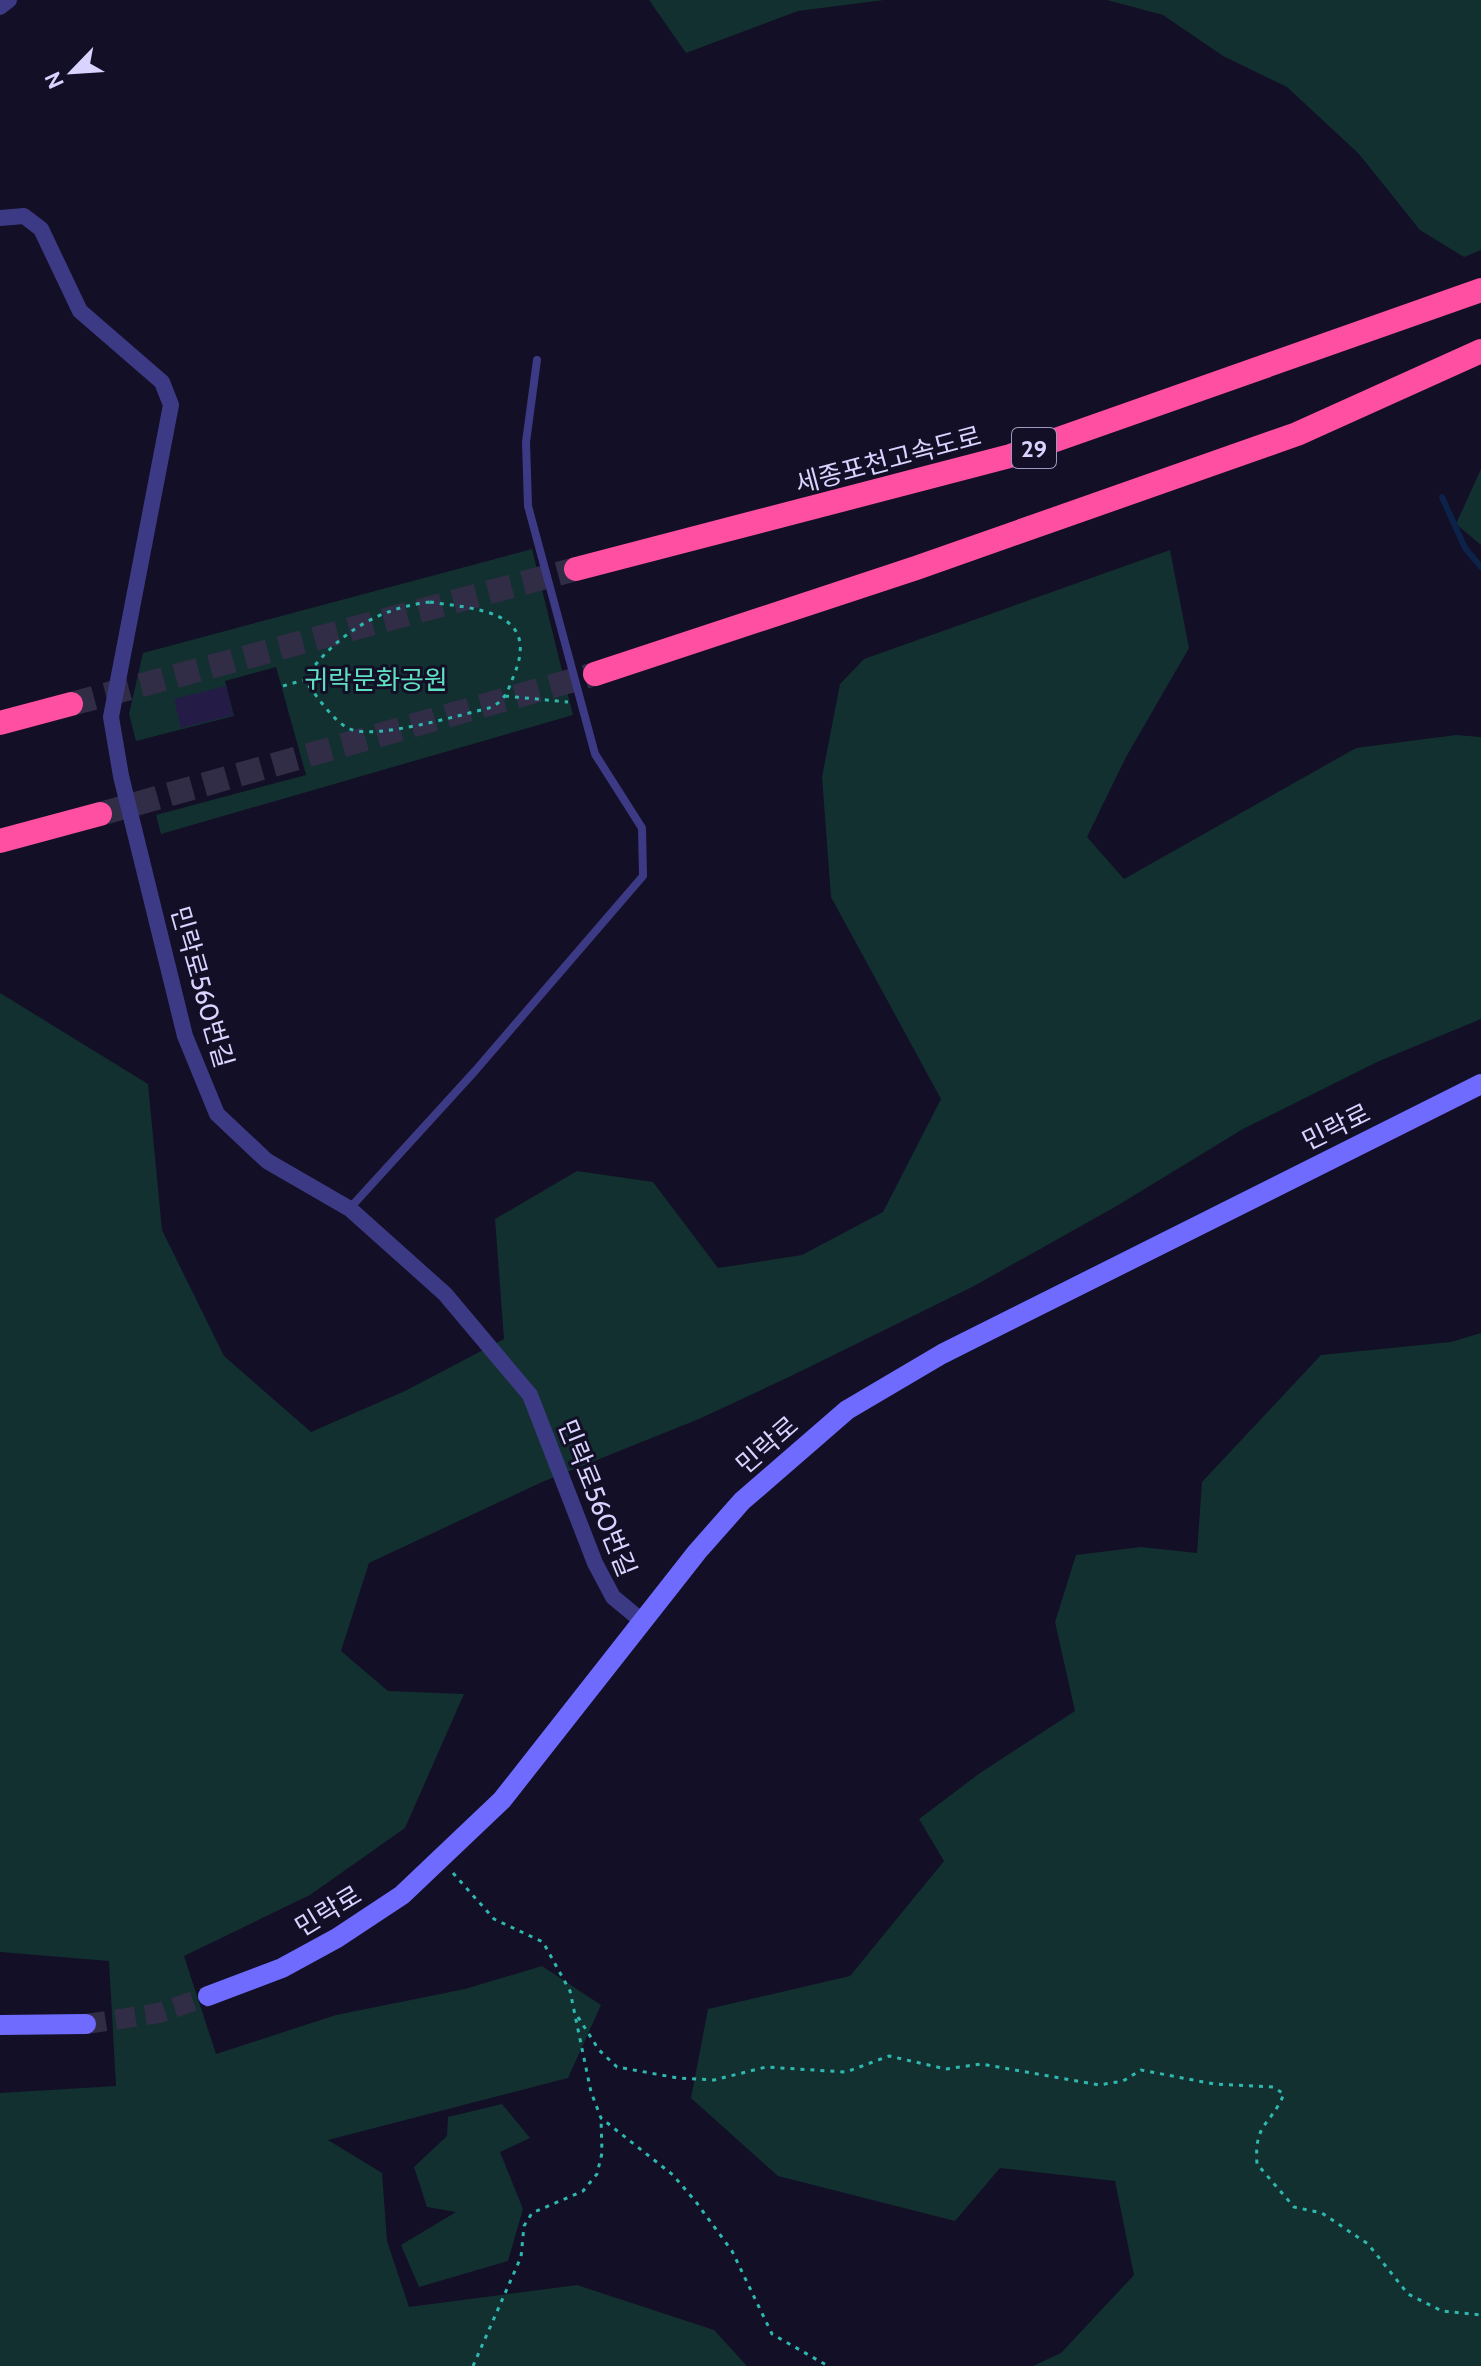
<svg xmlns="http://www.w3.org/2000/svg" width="1481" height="2366" viewBox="0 0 1481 2366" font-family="Cabin,'Noto Sans KR',sans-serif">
	<rect width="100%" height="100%" fill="#130f26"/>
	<path fill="#12302f" d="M649,0h235l-86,11 -112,42z
		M1107,0h374v250l-17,7 -44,-27 -61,-76 -72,-67 -64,-31 -60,-41z
		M1481,469v76l-25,-21z
		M532,549l41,166 -412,119 -5,-19 150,-40 -30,-108 -51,14 9,35 -98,25 -7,-27 14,-61z
		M1170,550l19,98 -63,109 -39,80 37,42 232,-131 100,-13 25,2v282l-104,43 -134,67 -128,78 -141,79 -185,91 -90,42 -157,63 -173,81 -28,88 47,40 76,3 -59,134 -95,67 -126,61 32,98 120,-39 129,-26 77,-23 59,39 -33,73 -240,62 54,33 5,68 22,66 168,-22 137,45 33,36h-747v-273l116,-7 -7,-125 -109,-9v-959l148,91 14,146 62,126 87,76 94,-41 99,-52 -9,-120 82,-48 76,11 65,86 84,-13 81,-43 58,-113 -110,-202 -9,-120 18,-93 24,-25z
		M1481,1333v1033h-448l28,-13 73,-78 -19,-94 -115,-13 -45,53 -177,-45 -87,-78 17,-89 142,-33 94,-115 -25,-42 61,-46 95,-62 -20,-89 21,-67 65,-8 56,6 5,-71 119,-127 130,-13z
		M502,2104l28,34 -30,14 23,57 -15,52 -89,26 -18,-42 55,-33 -29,-5 -13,-40 33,-31 1,-19z"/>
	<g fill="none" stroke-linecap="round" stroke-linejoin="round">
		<path stroke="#0c2248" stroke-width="6" d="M1442,497l23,51 16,19"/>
	</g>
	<path fill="#241b47" d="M226,686l7,29 -52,13 -7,-29z"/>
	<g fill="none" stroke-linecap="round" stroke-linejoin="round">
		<path stroke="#312d47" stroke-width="20" stroke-dasharray="20 10" stroke-linecap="butt" d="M86,2024l73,-11 49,-17"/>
		<path stroke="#312d47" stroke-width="24" stroke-dasharray="24 12" stroke-linecap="butt" d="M71,704l505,-135
			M100,814l495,-140"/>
		<path stroke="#2fb8b0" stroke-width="3" stroke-dasharray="4 6" stroke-linecap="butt" d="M430,602c45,7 111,8 84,73 -6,15 -9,27 -25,33 -29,7 -114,32 -139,21 -18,-8 -34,-35 -46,-49 30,-44 73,-72 126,-78z
			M283,686l21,-6
			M505,696l63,6
			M453,1873l41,46 49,23 27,49 21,101 10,26 72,57 23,27 36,49 40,83 56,32
			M578,2017l21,33 18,17 61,11 36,2 52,-13 80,5 43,-16 57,13 35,-5 118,21 24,-4 18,-11 73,14 59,3 11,7c-14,33 -30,28 -27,70l37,43 28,6 46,31 40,50 34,17 39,4
			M473,2366l48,-109 3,-31 8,-13 51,-22 14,-17 5,-21 -1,-35"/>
		<path stroke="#3d3a85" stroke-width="8" d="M350,1208l125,-137 168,-195 -1,-48 -47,-74 -67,-248 -2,-64 11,-82"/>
		<path stroke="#3d3a85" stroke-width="16" d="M0,7l9,-7
			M0,218l24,-2 17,13 39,82 82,71 9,23 -60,312 10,59 64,260 32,78 50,47 83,48 95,85 85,101 65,168 18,34 29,24"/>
		<path stroke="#6f6bff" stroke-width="20" d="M208,1996l74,-28 55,-30 65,-43 100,-95 195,-248 45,-51 105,-91 95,-56 539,-270
			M0,2025l86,-1"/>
		<path stroke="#ff4fa3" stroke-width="24" d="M576,569l434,-113 471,-166
			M595,674l321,-106 381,-134 184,-83
			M0,723l71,-19
			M0,841l100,-27"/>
	</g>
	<g text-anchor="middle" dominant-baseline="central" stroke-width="6" stroke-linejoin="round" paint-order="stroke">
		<rect fill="#130f26" stroke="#9e99be" stroke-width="2" x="1012" y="428" width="44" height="40" rx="6"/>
		<g font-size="24" font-weight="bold" fill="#d9d4ff">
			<text x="1034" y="448">29</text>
		</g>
		<g font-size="26" fill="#d9d4ff" stroke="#130f26">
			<text transform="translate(888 460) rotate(-15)">세종포천고속도로</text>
			<text transform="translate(202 987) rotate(74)">민락로560번길</text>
			<text transform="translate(1336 1127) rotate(-26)">민락로</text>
			<text transform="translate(767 1445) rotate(-41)">민락로</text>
			<text transform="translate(597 1498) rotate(68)">민락로560번길</text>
			<text transform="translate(328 1911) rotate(-31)">민락로</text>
		</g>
		<g font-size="26" fill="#5fe0c0" stroke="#130f26">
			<text x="376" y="680">귀락문화공원</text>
		</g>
	</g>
	<g transform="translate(72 72) rotate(245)" stroke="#130f26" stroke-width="6" paint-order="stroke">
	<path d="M0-6L14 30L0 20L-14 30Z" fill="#d9d4ff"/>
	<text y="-12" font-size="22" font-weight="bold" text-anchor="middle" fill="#d9d4ff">N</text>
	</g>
</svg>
